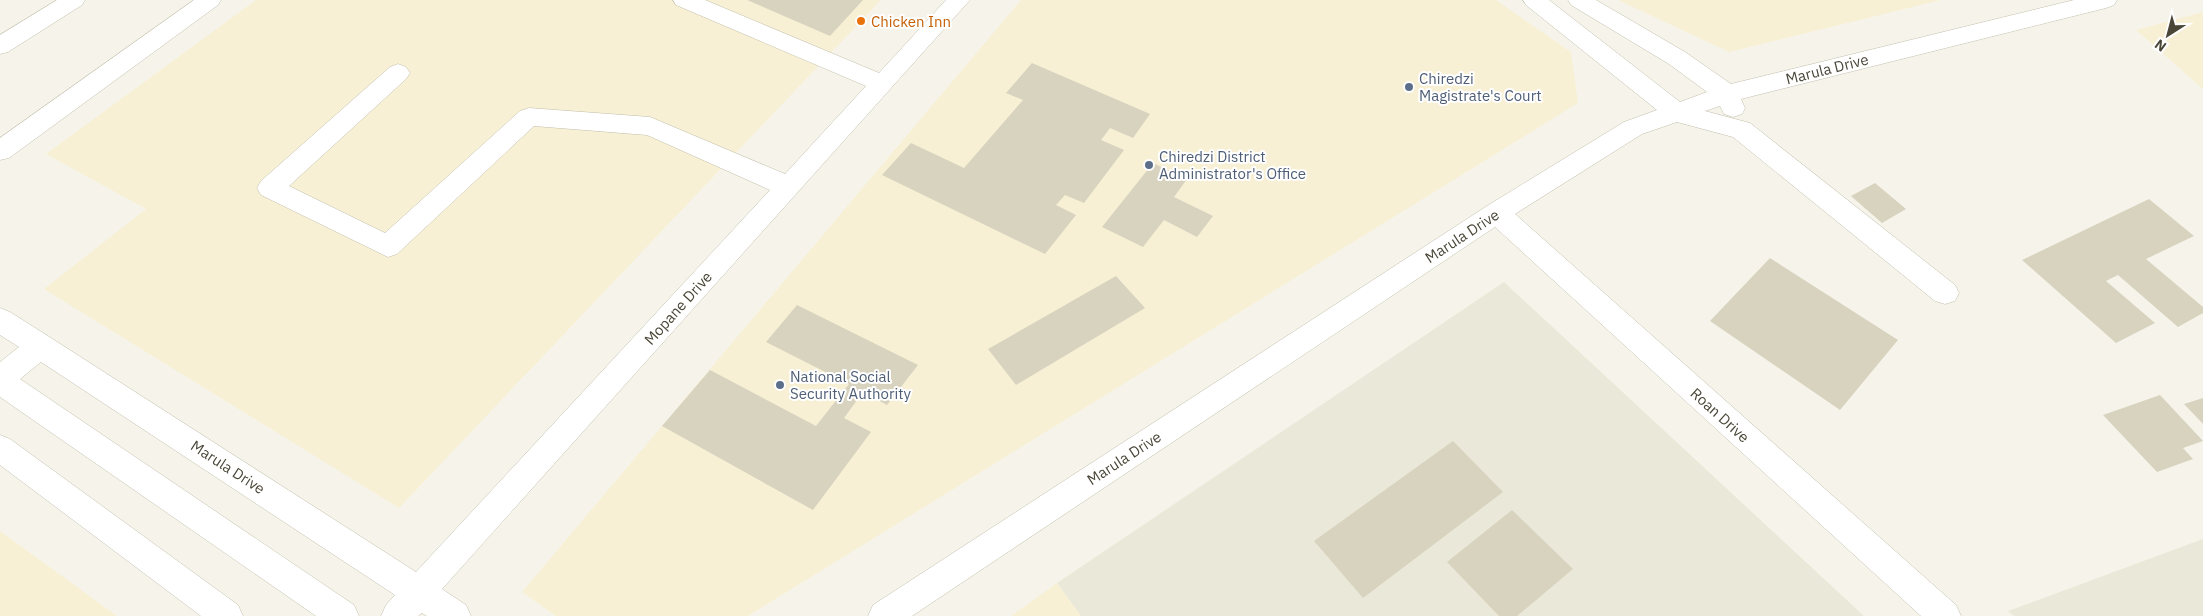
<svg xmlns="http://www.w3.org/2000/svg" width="2203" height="616" viewBox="0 0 2203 616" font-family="'IBM Plex Sans',sans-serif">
	<rect width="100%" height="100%" fill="#f6f4ea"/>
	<path fill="#eae8d8" d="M1504,282l360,334h-783l-24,-33z
		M2203,539v77h-189l-6,-5z"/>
	<path fill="#f7f0d5" d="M256,0h625l-482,508 -355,-219 102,-80 -100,-55z
		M1021,0h475l75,52 7,51 -830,513h-192l-34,-24z
		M1618,0h323l-212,52z
		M2203,12v77l-67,-59z
		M0,531l117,85h-117z
		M1057,583l24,33h-70z"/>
	<path fill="#d8d3bf" d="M747,0h116l-33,36z
		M1032,63l118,51 -17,24 -23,-10 -9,12 23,10 -40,53 -19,-8 -9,10 20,10 -31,39 -163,-79 29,-32 53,25 59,-68 -17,-7z
		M1153,163l34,16 -13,18 39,19 -16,21 -33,-17 -21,27 -41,-20z
		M1875,183l31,26 -24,14 -31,-27z
		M2149,199l45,37 -48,23 57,48v6l-25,14 -60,-52 -12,6 49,42 -39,20 -94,-83z
		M1770,258l128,82 -58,70 -130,-89z
		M1116,276l29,32 -129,77 -28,-36z
		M797,305l121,60 -31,40 -24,-13 -19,26 27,14 -58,78 -151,-84 48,-56 106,56 33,-42 -83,-42z
		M2160,395l43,46 -20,7 10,11 -36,13 -54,-57z
		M2203,398v26l-19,-20z
		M1453,441l50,51 -140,106 -49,-57z
		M1512,510l61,59 -56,47h-18l-52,-54z"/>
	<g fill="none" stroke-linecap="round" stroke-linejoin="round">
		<g stroke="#c2bfac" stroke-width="1">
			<path id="minor" d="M57,0h28l-3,5 -74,47 -8,2v-19z
				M194,0h27l-3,5 -209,153 -9,2v-22z
				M673,0h32l174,73 67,-73h24l-528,589 24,16 5,11h-44l-5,-3 -4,3h-37l5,-11 9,-10 -354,-233 -21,17 334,226 5,11h-43l-316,-219v-35l19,-15 -19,-12v-27l10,4 41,26 365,234 354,-382 -123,-55 -113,-9 -137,128 -9,3 -127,-62 -4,-7 4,-7 129,-114 8,-3 8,3 4,6 -4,6 -117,107 96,47 135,-122 9,-3 121,9 135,57 81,-88 -190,-81z
				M1523,0h26l131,102 27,-10 -38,-28 -98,-59 -3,-5h28l89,52 46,32 343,-84h43l-3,5 -8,3 -365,91 4,9 -3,6 -9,3 -9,-3 -4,-8 -15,5 45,12 205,162 4,8 -4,8 -10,3 -10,-3 -202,-164 -56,-15 -35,12 -127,80 441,391 5,11h-40l-426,-389 -583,389h-44l5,-11 614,-399 137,-84 33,-12 -131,-105z
				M0,435l10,4 228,166 5,11h-42l-201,-151z"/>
		</g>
		<use href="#minor" fill="#fff" fill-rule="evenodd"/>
	</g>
	<circle fill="#e8710a" stroke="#fff" stroke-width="2" cx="861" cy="21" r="5"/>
	<g fill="#5c6f8a" stroke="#fff" stroke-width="2">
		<circle cx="1409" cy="87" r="5"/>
		<circle cx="1149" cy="165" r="5"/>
		<circle cx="780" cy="385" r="5"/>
	</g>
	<g text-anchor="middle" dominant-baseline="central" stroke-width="4" stroke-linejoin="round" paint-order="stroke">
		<g font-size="15" fill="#c56008" stroke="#fff" text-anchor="start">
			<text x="871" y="21">Chicken Inn</text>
		</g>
		<g font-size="15" fill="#4a4738" stroke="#fff">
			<text transform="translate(1827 69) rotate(-14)">Marula Drive</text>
			<text transform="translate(1462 236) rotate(-33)">Marula Drive</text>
			<text transform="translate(678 308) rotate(-48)">Mopane Drive</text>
			<text transform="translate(1720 415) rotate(42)">Roan Drive</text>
			<text transform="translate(1124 458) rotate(-33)">Marula Drive</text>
			<text transform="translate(228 467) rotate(33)">Marula Drive</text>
		</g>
		<g font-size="15" fill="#4e5e75" stroke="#fff" text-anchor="start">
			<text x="1419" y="78">Chiredzi<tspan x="1419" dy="17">Magistrate's Court</tspan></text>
			<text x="1159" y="156">Chiredzi District<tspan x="1159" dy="17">Administrator's Office</tspan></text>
			<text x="790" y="376">National Social<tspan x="790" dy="17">Security Authority</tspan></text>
		</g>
	</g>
	<g transform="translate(2168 35) rotate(216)" stroke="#ffffff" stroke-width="4" paint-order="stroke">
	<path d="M0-4L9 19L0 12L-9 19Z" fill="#4a4738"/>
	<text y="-8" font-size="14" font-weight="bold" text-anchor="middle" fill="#4a4738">N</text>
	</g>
</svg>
